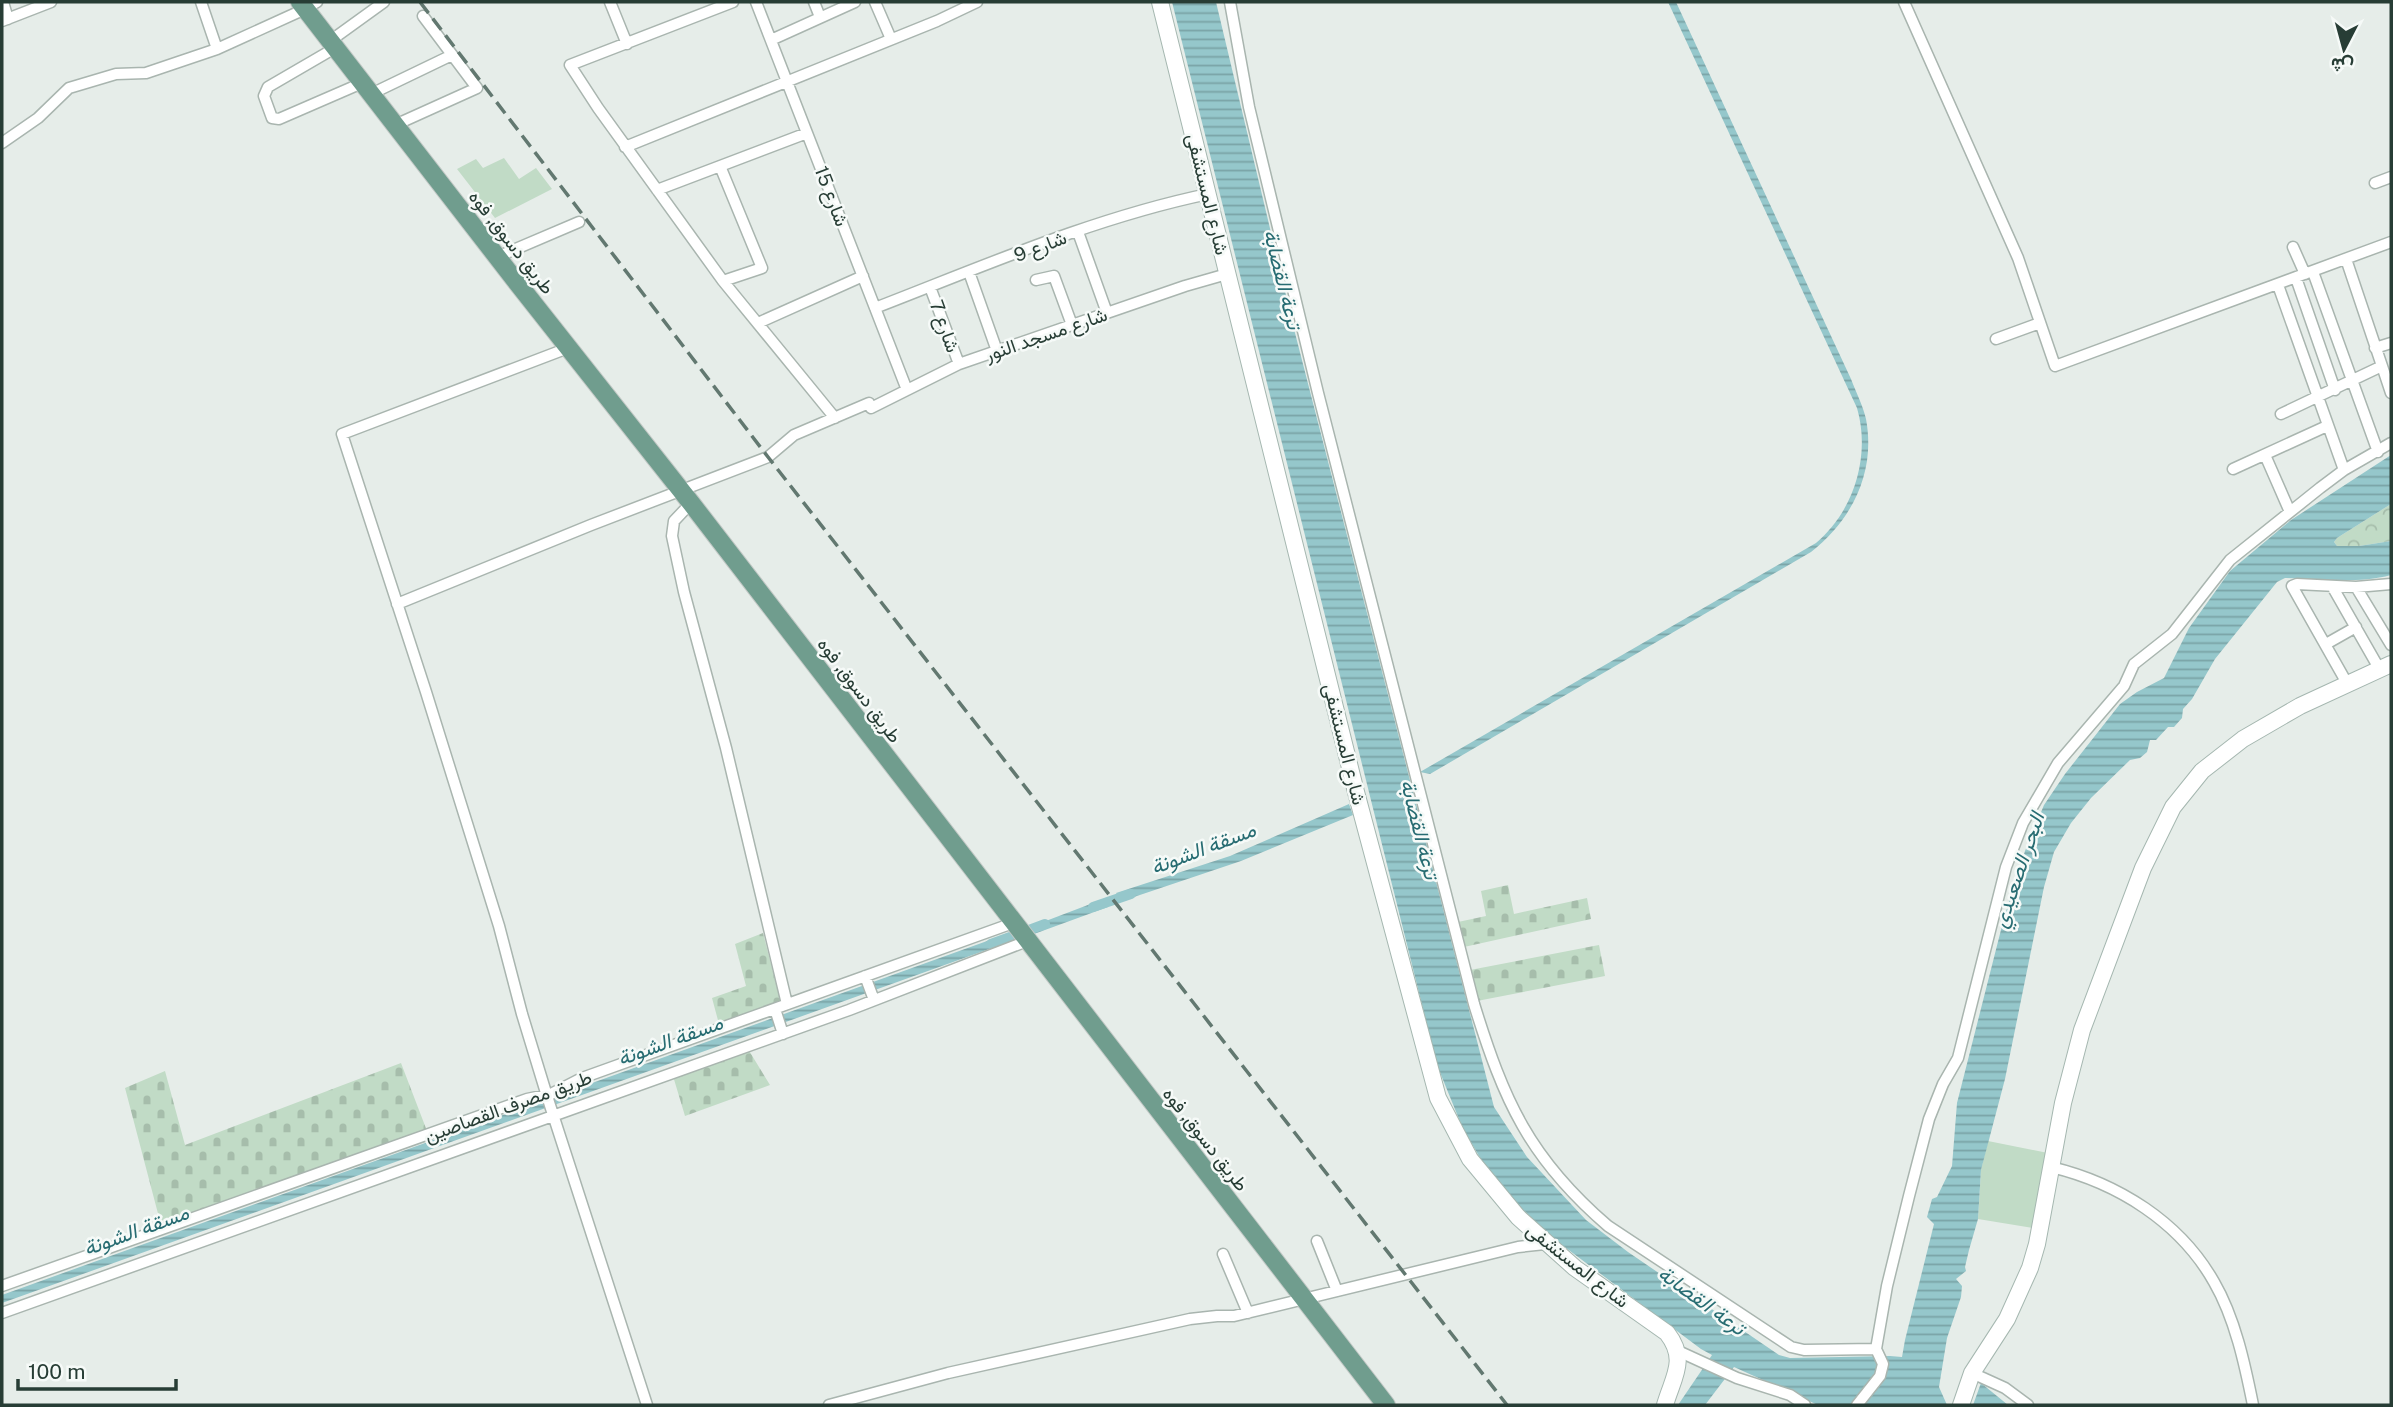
<svg xmlns="http://www.w3.org/2000/svg" width="2393" height="1407" viewBox="0 0 2393 1407" font-family="'Public Sans',Vazirmatn,sans-serif">
	<defs>
		<pattern id="forest-crowns" width="20" height="18" patternUnits="userSpaceOnUse" patternTransform="scale(1.75)"><rect width="20" height="18" fill="#c1dbc6"/><path d="M2 6a3 3 0 1 1 6 0M12 15a3 3 0 1 1 6 0" fill="none" stroke="#a6bdab"/></pattern>
		<pattern id="cemetery-stones" width="16" height="16" patternUnits="userSpaceOnUse" patternTransform="scale(1.75)"><rect width="16" height="16" fill="#c1dbc6"/><path d="M2 7V4a2 2 0 0 1 4 0v3zM10 15v-3a2 2 0 0 1 4 0v3z" fill="#a6bdab"/></pattern>
		<pattern id="water-rules" width="6" height="5" patternUnits="userSpaceOnUse" patternTransform="scale(1.75)"><rect width="6" height="5" fill="#95c7cb"/><path d="M0 2.5h6" fill="none" stroke="#7aa3a6"/></pattern>
	</defs>
	<rect width="100%" height="100%" fill="#e6ede9"/>
	<path fill="url(#forest-crowns)" d="M2391,504v37l-32,5h-22l-3,-4 3,-4z"/>
	<path fill="url(#cemetery-stones)" d="M1508,885l6,29 73,-16 4,21 -127,28 -6,-25 28,-6 -5,-25z
		M763,933l18,70 -62,21 -7,-26 34,-12 -11,-42z
		M1599,945l6,31 -128,25 -7,-31z
		M748,1049l22,36 -85,31 -12,-40z
		M401,1063l26,68 -266,94 -36,-137 40,-17 20,74z"/>
	<path fill="#c1dbc6" d="M504,158l15,21 17,-11 16,21 -57,29 -38,-49 19,-10 7,9z
		M1988,1141l60,12 -15,75 -55,-9 3,-49z"/>
	<path fill="url(#water-rules)" d="M1172,2h44l79,331 199,774 33,50 59,63 42,32 151,103 11,3 100,-2 12,1 3,-17 29,-116 -7,-7 5,-18 5,-2 15,-31 5,-63 47,-185 21,-67 19,-46 21,-31 55,-70 17,-12 27,-14 25,-50 41,-57 61,-51 100,-65v49l-54,34 -3,4 3,4h22l32,-5v34c-34,9 -70,4 -106,3l-8,4 -62,77 -23,40 -9,10 -1,9 -8,9h-6l-12,13h-6l-3,12 -7,6 -10,2 -39,38 -20,25 -17,29 -10,35 -39,192 -24,91 -3,49 -9,31 -4,17 1,4 -10,8 6,7 -1,11 -14,41 -8,49 8,18h-129l-84,-38 -29,38h-27l34,-50 -11,-6 -147,-110 -40,-38 -29,-35 -22,-37 -26,-64z
		M1668,2h8l175,377c5,13 12,27 15,40 10,53 -14,101 -55,133l-381,222 -10,-2 396,-229c38,-32 55,-87 41,-135z
		M1349,804l4,11 -112,46 -113,38 -7,1 -5,-7 114,-37z
		M1101,900l7,7 -74,27 -4,-7z
		M1001,936l5,7 -1004,360v-8z
		M1981,1383l27,22h-35z"/>
	<g fill="none" stroke-linecap="round" stroke-linejoin="round">
		<path stroke="#95c7cb" stroke-width="10" d="M1093,907l38,-13
			M991,944l54,-20"/>
		<g stroke="#a9b5af" stroke-width="13">
			<path id="minor" d="M3,2l5,17
				M201,2l16,47
				M610,2l17,42
				M733,2l-163,63 28,43 125,173 112,137
				M756,2l151,388
				M814,2l6,15
				M875,2l16,37
				M1230,2l19,105 69,286 156,611c30,97 55,154 134,222l183,121 13,3 72,-1
				M1904,2l114,256 37,108 336,-124
				M2,21l49,-19
				M771,40l84,-38
				M330,41l54,-39
				M335,48l-67,39 -4,9 8,22 7,1 83,-36
				M371,94l81,-39
				M395,125l82,-37 -54,-72
				M2,143l36,-25 31,-30 47,-14 30,-1 71,-24 88,-40 12,-7
				M625,147l312,-126 40,-19
				M720,166l42,102 -39,13
				M2375,183l16,-6
				M657,190l150,-57
				M1078,232l29,81
				M2293,247l12,27
				M497,257l82,-35
				M969,272l28,79
				M2313,272l65,180
				M2296,278l39,112
				M1036,280l18,-4 18,49
				M2278,285l66,185
				M930,287l29,77
				M875,308c109,-42 218,-90 333,-114
				M758,323l105,-47
				M1996,339l44,-16
				M568,348l-226,86 84,258 73,234 23,88 25,82 100,309
				M2375,348l16,-5
				M2382,366l9,27
				M871,408l88,-44 226,-78 42,-12
				M2281,414l101,-48 -36,-107
				M2265,455l25,57
				M2233,469l94,-43
				M691,503l-17,18 -2,15 12,56 42,156 61,256
				M2332,586l48,84
				M2356,587l35,58
				M397,604l194,-79 177,-68 26,-22 75,-32
				M2326,644l30,-17
				M2348,685l-56,-99 5,-2 59,3 35,-3
				M865,976l9,24
				M775,1009l8,25
				M2051,1167c67,16 129,55 163,115 21,36 31,83 39,123
				M1317,1241l20,50
				M1223,1254l25,59
				M2,1286l525,-187 24,-5 31,-16 431,-155
				M2,1313l847,-303 178,-69
				M1678,1351l59,27 53,17 15,10
				M1972,1373l33,15 23,17
				M829,1405l119,-32 242,-54 27,-3h17l284,-69 27,-3
				M1857,1405l23,-29 3,-12 -7,-15 11,-63 22,-90 20,-77 14,-35 15,-26 48,-191 17,-44 35,-60 66,-77 10,-22 38,-30 58,-74 90,-72 24,-18 47,-27"/>
		</g>
		<g stroke="#a5b7b0" stroke-width="18">
			<path id="secondary" d="M1160,2l196,790 82,306 32,61 48,58 57,51 92,65c21,27 6,44 -2,72
				M1961,1405l11,-32 35,-54 23,-51 7,-24 26,-141 19,-73 61,-162 30,-61 29,-36 41,-32 57,-33 91,-42"/>
		</g>
		<g stroke="#c3c9c6" stroke-width="20">
			<path id="primary" d="M300,2l215,278 176,223 695,902"/>
		</g>
		<use href="#minor" stroke="#fff" stroke-width="10"/>
		<use href="#secondary" stroke="#fff" stroke-width="16"/>
		<use href="#primary" stroke="#709d8e" stroke-width="18"/>
		<path stroke="#627870" stroke-width="3.5" stroke-dasharray="14 7" stroke-linecap="butt" d="M420,2l348,455 739,948"/>
	</g>
	<g text-anchor="middle" dominant-baseline="central" stroke-width="5" stroke-linejoin="round" paint-order="stroke">
		<g font-size="19" fill="#273d35" stroke="#f6faf8">
			<text transform="translate(1208 194) rotate(76)">شارع المستشفى</text>
			<text transform="translate(832 196) rotate(69)">شارع 15</text>
			<text transform="translate(512 242) rotate(52)">طريق دسوق, فوه</text>
			<text transform="translate(1040 246) rotate(-21)">شارع 9</text>
			<text transform="translate(945 326) rotate(70)">شارع 7</text>
			<text transform="translate(1046 334) rotate(-19)">شارع مسجد النور</text>
			<text transform="translate(860 690) rotate(53)">طريق دسوق, فوه</text>
			<text transform="translate(1345 744) rotate(76)">شارع المستشفى</text>
			<text transform="translate(508 1106) rotate(-20)">طريق مصرف القصاصين</text>
			<text transform="translate(1206 1139) rotate(52)">طريق دسوق, فوه</text>
			<text transform="translate(1578 1265) rotate(38)">شارع المستشفى</text>
		</g>
		<g font-size="21" font-style="italic" fill="#276c72" stroke="#f6faf8">
			<text transform="translate(1283 279) rotate(76)">ترعة القضابة</text>
			<text transform="translate(1420 829) rotate(76)">ترعة القضابة</text>
			<text transform="translate(1203 848) rotate(-21)">مسقة الشونة</text>
			<text transform="translate(2018 870) rotate(-71)">البحر الصعيدي</text>
			<text transform="translate(670 1040) rotate(-20)">مسقة الشونة</text>
			<text transform="translate(136 1230) rotate(-20)">مسقة الشونة</text>
			<text transform="translate(1702 1300) rotate(36)">ترعة القضابة</text>
		</g>
	</g>
	<rect width="2393" height="1407" fill="none" stroke="#273d35" stroke-width="7"/>
	<g transform="translate(2344 49) rotate(186)" stroke="#f6faf8" stroke-width="5" paint-order="stroke">
	<path d="M0-5L12 26L0 18L-12 26Z" fill="#273d35"/>
	<text y="-10" font-size="19" font-weight="bold" text-anchor="middle" fill="#273d35">ش</text>
	</g>
	<path d="M18 1379v10h158v-10" fill="none" stroke="#273d35" stroke-width="3.5"/>
	<text x="28" y="1379" font-size="21" fill="#273d35" stroke="#f6faf8" stroke-width="5" paint-order="stroke">100 m</text>
</svg>
